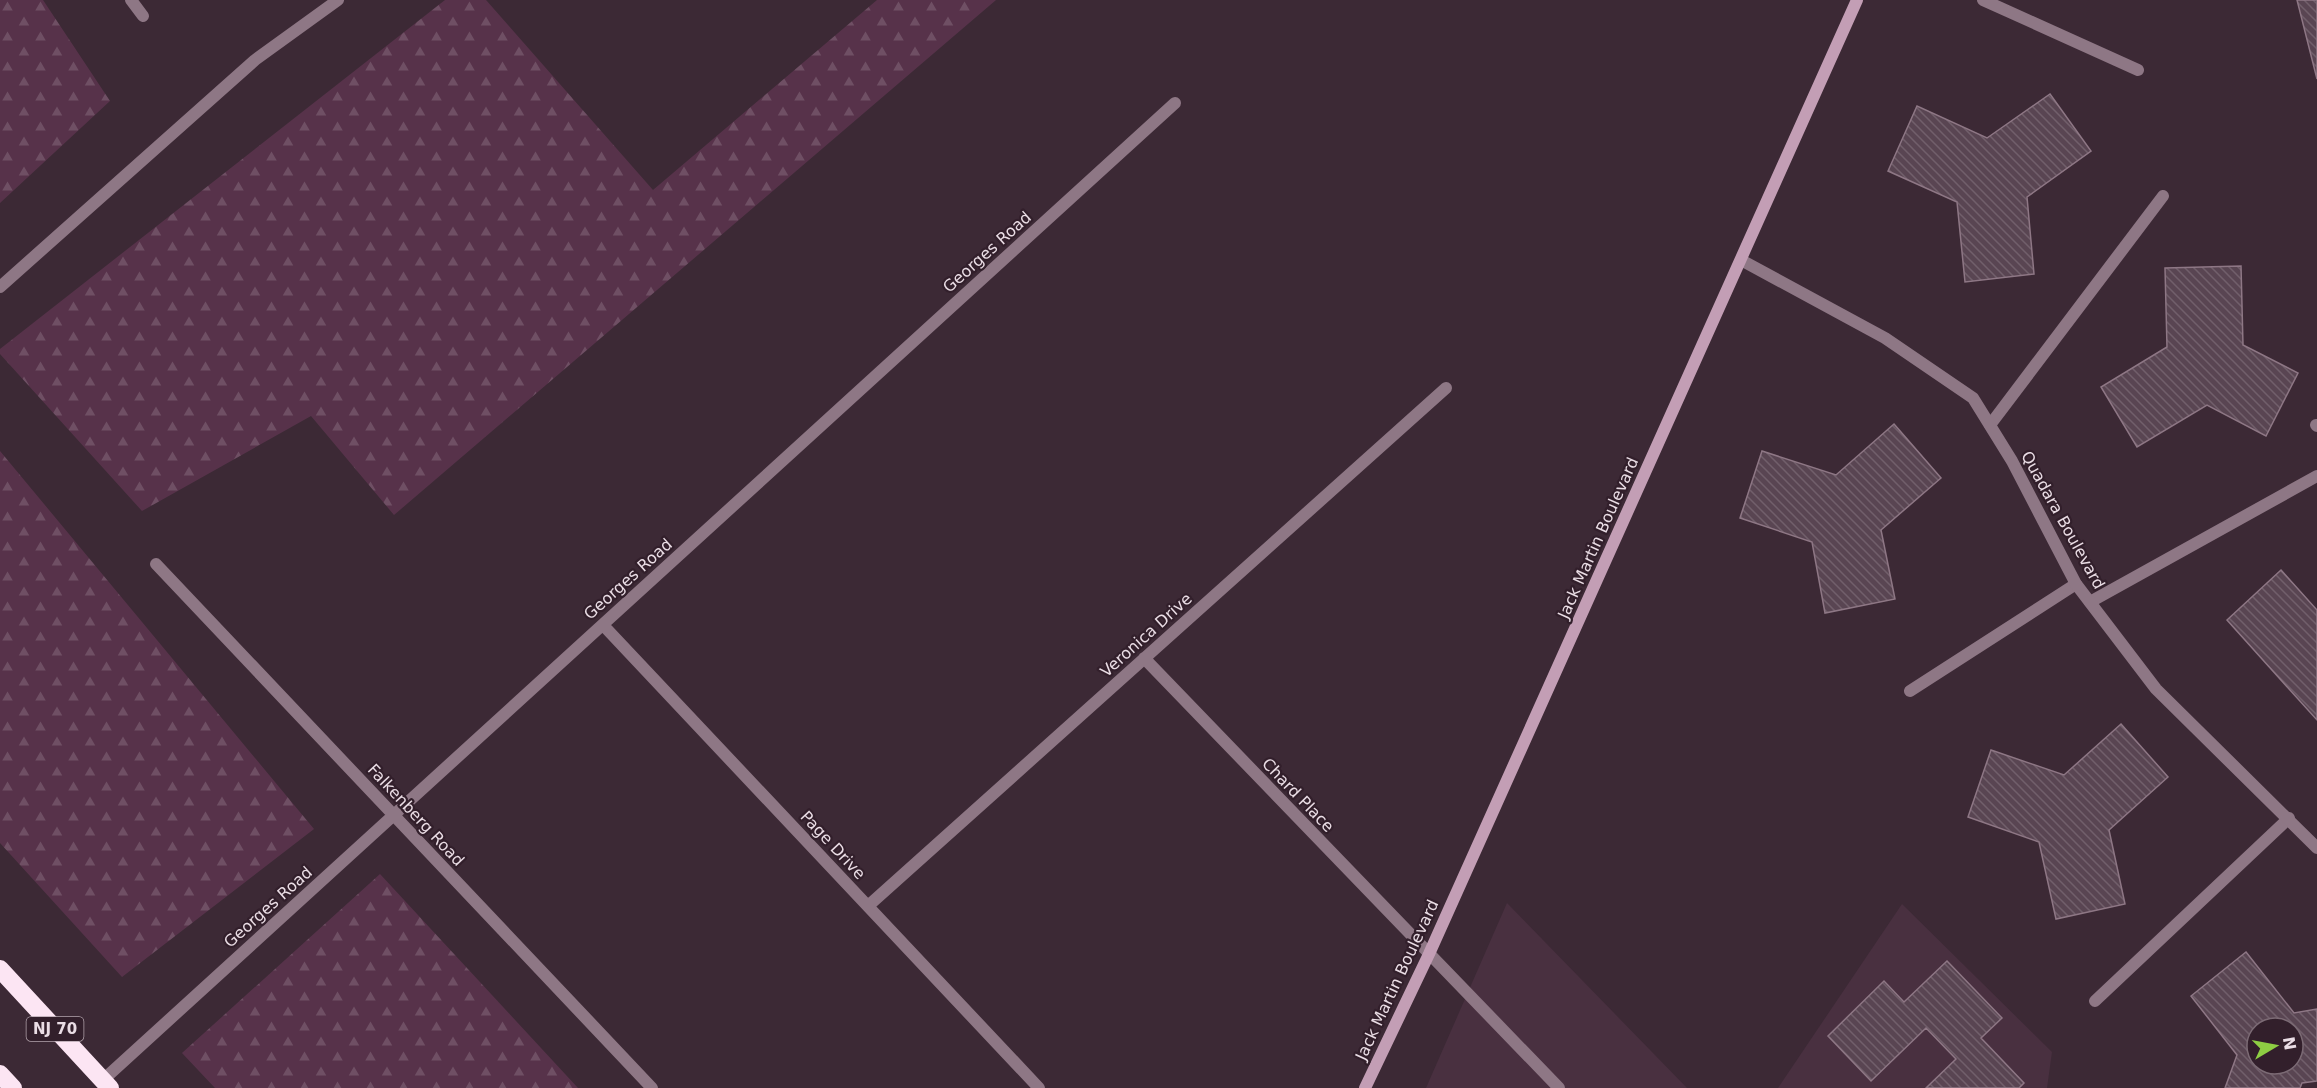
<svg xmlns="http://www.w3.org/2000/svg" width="2317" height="1088" viewBox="0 0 2317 1088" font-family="'DejaVu Sans',sans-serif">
	<defs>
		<pattern id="forest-firs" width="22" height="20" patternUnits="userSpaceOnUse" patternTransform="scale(1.5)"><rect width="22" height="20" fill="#57324a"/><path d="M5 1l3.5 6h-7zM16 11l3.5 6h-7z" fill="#6f4f64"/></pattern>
		<pattern id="building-back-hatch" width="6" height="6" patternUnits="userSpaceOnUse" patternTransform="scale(1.5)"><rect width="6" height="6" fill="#594552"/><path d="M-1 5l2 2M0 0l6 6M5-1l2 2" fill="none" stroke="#715f6b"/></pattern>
	</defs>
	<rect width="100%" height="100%" fill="#3c2935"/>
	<path fill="#493040" d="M1507,903l180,185h-261z
		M1902,904l150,148 -5,36h-269z"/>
	<path fill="url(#forest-firs)" d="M0,0h43l67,101 -110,102z
		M445,0h41l167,190 224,-190h119l-602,515 -83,-99 -169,95 -142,-157v-5z
		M0,451l314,378 -192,148 -122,-134z
		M380,874l198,214h-363l-33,-35z"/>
	<path fill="url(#building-back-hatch)" stroke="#8e7785" stroke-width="1.5" fill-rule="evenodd" d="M2297,0h20v79z
		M2050,94l41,57 -64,46 7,77 -69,8 -8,-80 -69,-31 29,-65 70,32z
		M2241,266l2,79 55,28 -32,63 -59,-31 -70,42 -36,-60 66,-40 -2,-79z
		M1894,424l47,54 -60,52 14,69 -70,14 -13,-71 -72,-24 22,-67 74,24z
		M2281,570l36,40v110l-90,-100z
		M2121,724l47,53 -59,53 16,74 -69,15 -17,-77 -71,-25 23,-67 73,25z
		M2246,952l48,61 23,-4v72l-15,2 -2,5h-75l12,-33 -46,-59zM2257,1028h36v36h-36z
		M1947,961l55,57 -21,20 43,45 -5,5h-93l30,-29 -30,-31 -55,53 -43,-45 56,-55 20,21z"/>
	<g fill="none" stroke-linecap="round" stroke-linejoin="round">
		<path stroke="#8e7785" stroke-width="12" d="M131,0l12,16
			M1983,0l155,70
			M1990,425l173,-229
			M2316,425l1,1
			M2090,602l227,-126
			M1910,691l166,-107
			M2095,1001l194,-183"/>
		<path stroke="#8e7785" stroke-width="12" d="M1741,260l144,78 88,60 39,63 64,123 80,105 161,159
			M0,287l255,-227 83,-60
			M156,564l496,524
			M603,625l436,463
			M1144,658l415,430
			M868,906l578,-518
			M103,1080l1072,-977"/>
		<path stroke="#c39eb5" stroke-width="12" d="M1365,1088l64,-134 428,-954"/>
		<path stroke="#fce5f3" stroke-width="18" d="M0,969l110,119
			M0,1074l13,14"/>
	</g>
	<g text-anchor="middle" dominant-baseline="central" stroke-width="4.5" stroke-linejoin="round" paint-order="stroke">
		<rect fill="#321f2b" stroke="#b3a4ad" stroke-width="1.5" x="26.5" y="1017" width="57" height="24" rx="4.5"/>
		<g font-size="15" font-weight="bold" fill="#eadde5">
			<text x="55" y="1029">NJ 70</text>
		</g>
		<g font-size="16" fill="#eadde5" stroke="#321f2b">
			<text transform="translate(987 252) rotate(-42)">Georges Road</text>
			<text transform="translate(2063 520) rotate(61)">Quadara Boulevard</text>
			<text transform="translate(1598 538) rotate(-66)">Jack Martin Boulevard</text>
			<text transform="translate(628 579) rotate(-42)">Georges Road</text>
			<text transform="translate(1146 635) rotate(-42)">Veronica Drive</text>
			<text transform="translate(1298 795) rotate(46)">Chard Place</text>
			<text transform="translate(416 815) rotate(47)">Falkenberg Road</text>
			<text transform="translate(833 845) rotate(47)">Page Drive</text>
			<text transform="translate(268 907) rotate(-42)">Georges Road</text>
			<text transform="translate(1397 980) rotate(-65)">Jack Martin Boulevard</text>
		</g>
	</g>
	<g transform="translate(2275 1046) rotate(80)"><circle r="28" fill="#321f2b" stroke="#7c6b75" stroke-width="1.5"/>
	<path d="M0-4.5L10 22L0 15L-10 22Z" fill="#8ece43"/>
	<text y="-9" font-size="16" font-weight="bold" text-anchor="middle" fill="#eadde5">N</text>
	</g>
</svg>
